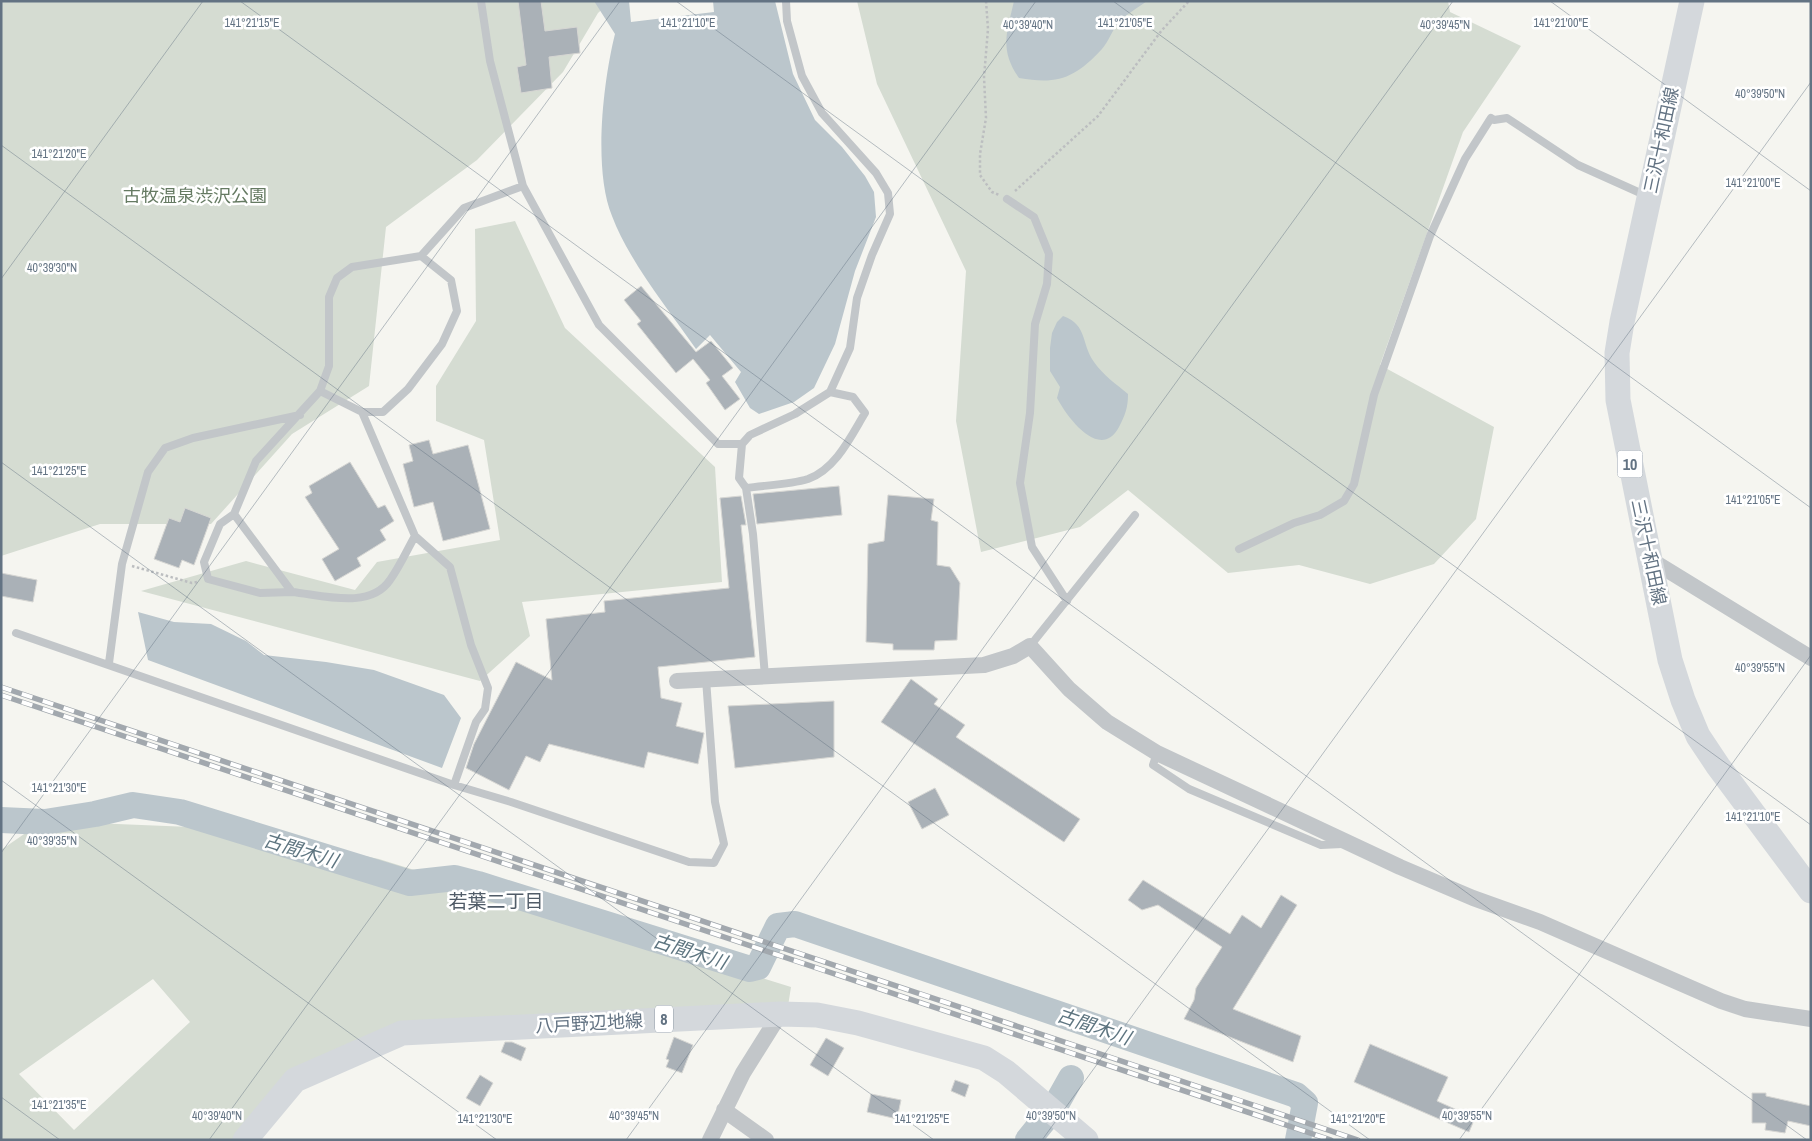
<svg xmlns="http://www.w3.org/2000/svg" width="1812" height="1141" viewBox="0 0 1812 1141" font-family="'Archivo Narrow','Noto Sans JP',sans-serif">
	<rect width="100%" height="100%" fill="#f5f5f0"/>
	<path fill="#d5dcd2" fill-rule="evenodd" d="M1,1h610l-13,12 -35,59 -86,88 -91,67 -17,159 -77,48 -81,90h-111l-99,32z
		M857,1h591l2,11 71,34 -58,86 -83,233 114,62 -18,92 -42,45 -64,20 -71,-19 -71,8 -100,-83 -48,37 -99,25 -25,-131 10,-150 -89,-187z
		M515,221l50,107 150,139 7,115 -200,20 8,34 -50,45 -339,-90 105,-30 109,29 22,-28 123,-22 -16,-100 -48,-19v-35l40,-65 -1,-92z
		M43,821l197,8 139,30 412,128 -3,19 -385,17 -113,51 -56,66h-233v-290zM153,979l37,43 -116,108 -55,-56z"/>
	<path fill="#bbc6cc" d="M594,1h35l2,21 83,-10 -1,-11h62l18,73 22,46 27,27 23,29 9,16 2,25 -21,54 -20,73 -21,44 -20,14 -35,12 -9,-6 -15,-26 6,-10 -31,-37 -14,14c-28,-40 -67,-88 -84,-133 -19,-46 -9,-134 3,-182z
		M1014,1h133c-9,7 -21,13 -28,21 -7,8 -10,19 -17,27 -27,29 -44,36 -83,29 -20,-28 -12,-46 -5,-77z
		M1063,316c25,9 18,28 31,46 9,13 22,22 34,32 0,14 -3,21 -9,33 -19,35 -52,-10 -62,-29l3,-11 -10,-16v-23l2,-15 5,-11z
		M138,612l36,10 37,2 35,17 18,14 62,7 48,8 70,25 17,23 -19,50 -294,-108z"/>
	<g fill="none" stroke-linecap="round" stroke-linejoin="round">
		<path stroke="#bbc6cc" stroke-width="26" d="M1,820l44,2 50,-8 38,-9 47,7 230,71 45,-5 23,6 272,85 8,-2 20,-41 17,-2 501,171 9,8 -7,37
			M1053,1110l18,-32
			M1028,1140l17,-21"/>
	</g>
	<path fill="#aab1b7" stroke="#d6d6d3" d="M518,1h23l4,30 32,-4 3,26 -31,4 3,31 -31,5 -4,-26 9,-2z
		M641,286l55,66 15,-11 22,27 -11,8 18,23 -15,11 -19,-27 4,-3 -17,-21 -17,14 -39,-49 4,-3 -17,-21z
		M429,440l4,14 35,-9 22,84 -47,12 -10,-39 -19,5 -11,-43 10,-3 -4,-16z
		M350,462l28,46 7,-3 9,16 -14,9 6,10 -29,18 4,8 -26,15 -13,-22 17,-10 -34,-52 7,-4 -3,-7z
		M839,486l3,29 -85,9 -4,-30z
		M888,495l46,4 -3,21 7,2 -1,43 13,2 10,16 -3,57 -22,1 -1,9h-41v-6l-27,-2 2,-98 16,-3z
		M741,496l5,29h-5l14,132 -97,10 3,31 21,5 -6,23 28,7 -6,31 -50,-12 -4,16 -95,-24 -9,18 -14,-6 -17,34 -43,-22 8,-24 42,-82 36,18 -6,-61 59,-7 -1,-11 125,-13 -9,-90z
		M185,508l26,10 -17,47 -12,-5 -3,8 -25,-9 15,-41 11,4z
		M1,573l36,7 -4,22 -32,-6z
		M911,679l27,20 -4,5 31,21 -9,12 124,82 -16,23 -183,-120z
		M834,701v56l-99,11 -7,-62z
		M935,788l14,27 -27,14 -14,-27z
		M1143,880l87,54 12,-19 19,13 20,-33 16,10 -64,104 68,27 -8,26 -109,-43 10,-19 2,-12 26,-41 -64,-42 -16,5 -14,-10z
		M674,1037l19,8 -11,28 -16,-6 3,-7 -3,-1z
		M826,1038l18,10 -16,28 -18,-11z
		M505,1042h7l14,6 -5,13 -20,-9z
		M1370,1044l78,33 -11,24 38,17 -6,14 -115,-50z
		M480,1075l13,8 -13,23 -14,-8z
		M955,1080l14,5 -4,12 -14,-6z
		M1752,1093h14v3l45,10v20l-23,-5 -3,12 -20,-3 1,-7h-14z
		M871,1094l30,6 -4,19 -30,-7z"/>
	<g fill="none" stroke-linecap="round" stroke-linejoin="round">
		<path stroke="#bcbec0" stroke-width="2.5" stroke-dasharray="2.5 2.5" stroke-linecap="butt" d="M986,1l2,28 -4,48 2,41 -6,36v21l12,17 7,3
			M1015,191l83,-75 64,-86 27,-29
			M132,566l60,17 5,-1"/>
		<path stroke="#c2c6c9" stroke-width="8" d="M481,1l9,60 33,125 76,139 119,119h24l8,-9 45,-21 35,-22 20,-44 7,-50 15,-43 18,-41 -2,-21 -12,-20 -54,-60 -20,-37 -15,-55 -1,-20
			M1007,199l27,18 15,37 -2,30 -12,40 -5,89 -10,70 12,64 35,54
			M320,391l42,21h21l25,-23 34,-45 15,-33 -6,-31 -30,-24
			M362,412l53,124c-8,14 -15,30 -25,44 -20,30 -68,15 -98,12l-58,-78 22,-53 64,-70 9,-25v-69l8,-19 15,-11 69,-11 43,-48 59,-22
			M742,444l-3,34 7,10 7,46 12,142
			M746,488c20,-3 43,-3 62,-9 28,-10 43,-43 57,-66l-12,-16 -23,-5
			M234,514l-14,10 -16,38 4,17 52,14 32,-1
			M415,536l35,31 21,78 17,43 -3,21 -9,13 -22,63
			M1239,549l55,-26 26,-8 24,-14 10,-17 20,-89 56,-159 35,-77 26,-41 3,2 13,-2 71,47 69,31
			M16,633l438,152 57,17 178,60 25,1 10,-19 -9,-42 -9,-123
			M1030,646l105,-131
			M109,663l13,-99 26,-92 17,-24 28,-10 107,-23
			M1157,753l-4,12 36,24 132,56 21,-1"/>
		<path stroke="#c2c6c9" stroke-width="16" d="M1651,560l160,98
			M677,681l307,-16 29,-9 17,-10 39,43 38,33 50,31 243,114 73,31 67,24 181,79 24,8 66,10
			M724,1110l42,30
			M710,1140l33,-67 37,-59"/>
		<path stroke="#d4d8dc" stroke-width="25" d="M1692,1l-70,321 -5,31 1,47 52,260 13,40 15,36 20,30 93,125
			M245,1140l50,-60 107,-47 378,-19 37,1 41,8 126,35 22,14 80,68"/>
		<g stroke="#a2a8ae" stroke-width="5.5">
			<path id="rail" d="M1,687l1357,453
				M1,695l1330,445"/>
		</g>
		<use href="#rail" stroke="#fff" stroke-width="4" stroke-dasharray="11" stroke-linecap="butt"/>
	</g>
	<path fill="none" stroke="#637383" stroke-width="1" stroke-opacity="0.45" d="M240,1l1567,1139M676,1l1135,824M1113,1l698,507M1550,1l261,190M1,145l1369,995M1,279l202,-278M1,462l933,678M1,780l496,360M1,853l619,-852M1,1097l59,43M209,1140l827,-1139M626,1140l827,-1139M1042,1140l769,-1058M1459,1140l352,-485"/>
	<g text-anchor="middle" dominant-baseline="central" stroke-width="5" stroke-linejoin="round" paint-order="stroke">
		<g fill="#fff" stroke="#929da8" stroke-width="1">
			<rect x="1617.5" y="450.5" width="25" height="27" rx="4"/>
			<rect x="655" y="1005.5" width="18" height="27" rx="4"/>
		</g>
		<g font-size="16" font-weight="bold" fill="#637383">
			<text x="1630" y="464">10</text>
			<text x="664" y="1019">8</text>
		</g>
		<g font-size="18" fill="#637383" stroke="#fff">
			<text transform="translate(1661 140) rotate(-78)">三沢十和田線</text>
			<text transform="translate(1649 552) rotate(78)">三沢十和田線</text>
			<text transform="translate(589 1023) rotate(-3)">八戸野辺地線</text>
		</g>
		<g font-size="18" fill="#657a62" stroke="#fff">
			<text x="195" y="195">古牧温泉渋沢公園</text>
		</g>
		<g font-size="19" font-style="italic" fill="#5e7580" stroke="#fff">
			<text transform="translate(301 850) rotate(17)">古間木川</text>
			<text transform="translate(690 951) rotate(18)">古間木川</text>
			<text transform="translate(1094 1026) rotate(19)">古間木川</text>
		</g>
		<g font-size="19" fill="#515c68" stroke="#fff">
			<text x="496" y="901">若葉二丁目</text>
		</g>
	</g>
	<g font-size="12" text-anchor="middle" fill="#637383" stroke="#fff" stroke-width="5" stroke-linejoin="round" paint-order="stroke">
		<text x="252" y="27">141°21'15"E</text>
		<text x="688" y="27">141°21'10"E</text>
		<text x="1125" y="27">141°21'05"E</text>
		<text x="1561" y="27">141°21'00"E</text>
		<text x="1028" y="29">40°39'40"N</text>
		<text x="1445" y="29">40°39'45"N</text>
		<text x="1760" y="98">40°39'50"N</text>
		<text x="59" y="158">141°21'20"E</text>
		<text x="1753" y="187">141°21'00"E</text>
		<text x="52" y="272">40°39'30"N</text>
		<text x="59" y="475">141°21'25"E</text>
		<text x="1753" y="504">141°21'05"E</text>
		<text x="1760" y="672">40°39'55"N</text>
		<text x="59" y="792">141°21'30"E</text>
		<text x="1753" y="821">141°21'10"E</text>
		<text x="52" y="845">40°39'35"N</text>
		<text x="59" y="1109">141°21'35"E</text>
		<text x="217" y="1120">40°39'40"N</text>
		<text x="634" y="1120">40°39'45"N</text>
		<text x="1051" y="1120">40°39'50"N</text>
		<text x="1467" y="1120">40°39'55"N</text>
		<text x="485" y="1123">141°21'30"E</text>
		<text x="922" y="1123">141°21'25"E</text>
		<text x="1358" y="1123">141°21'20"E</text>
	</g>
	<rect width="1812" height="1141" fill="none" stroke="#637383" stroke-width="5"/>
</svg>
